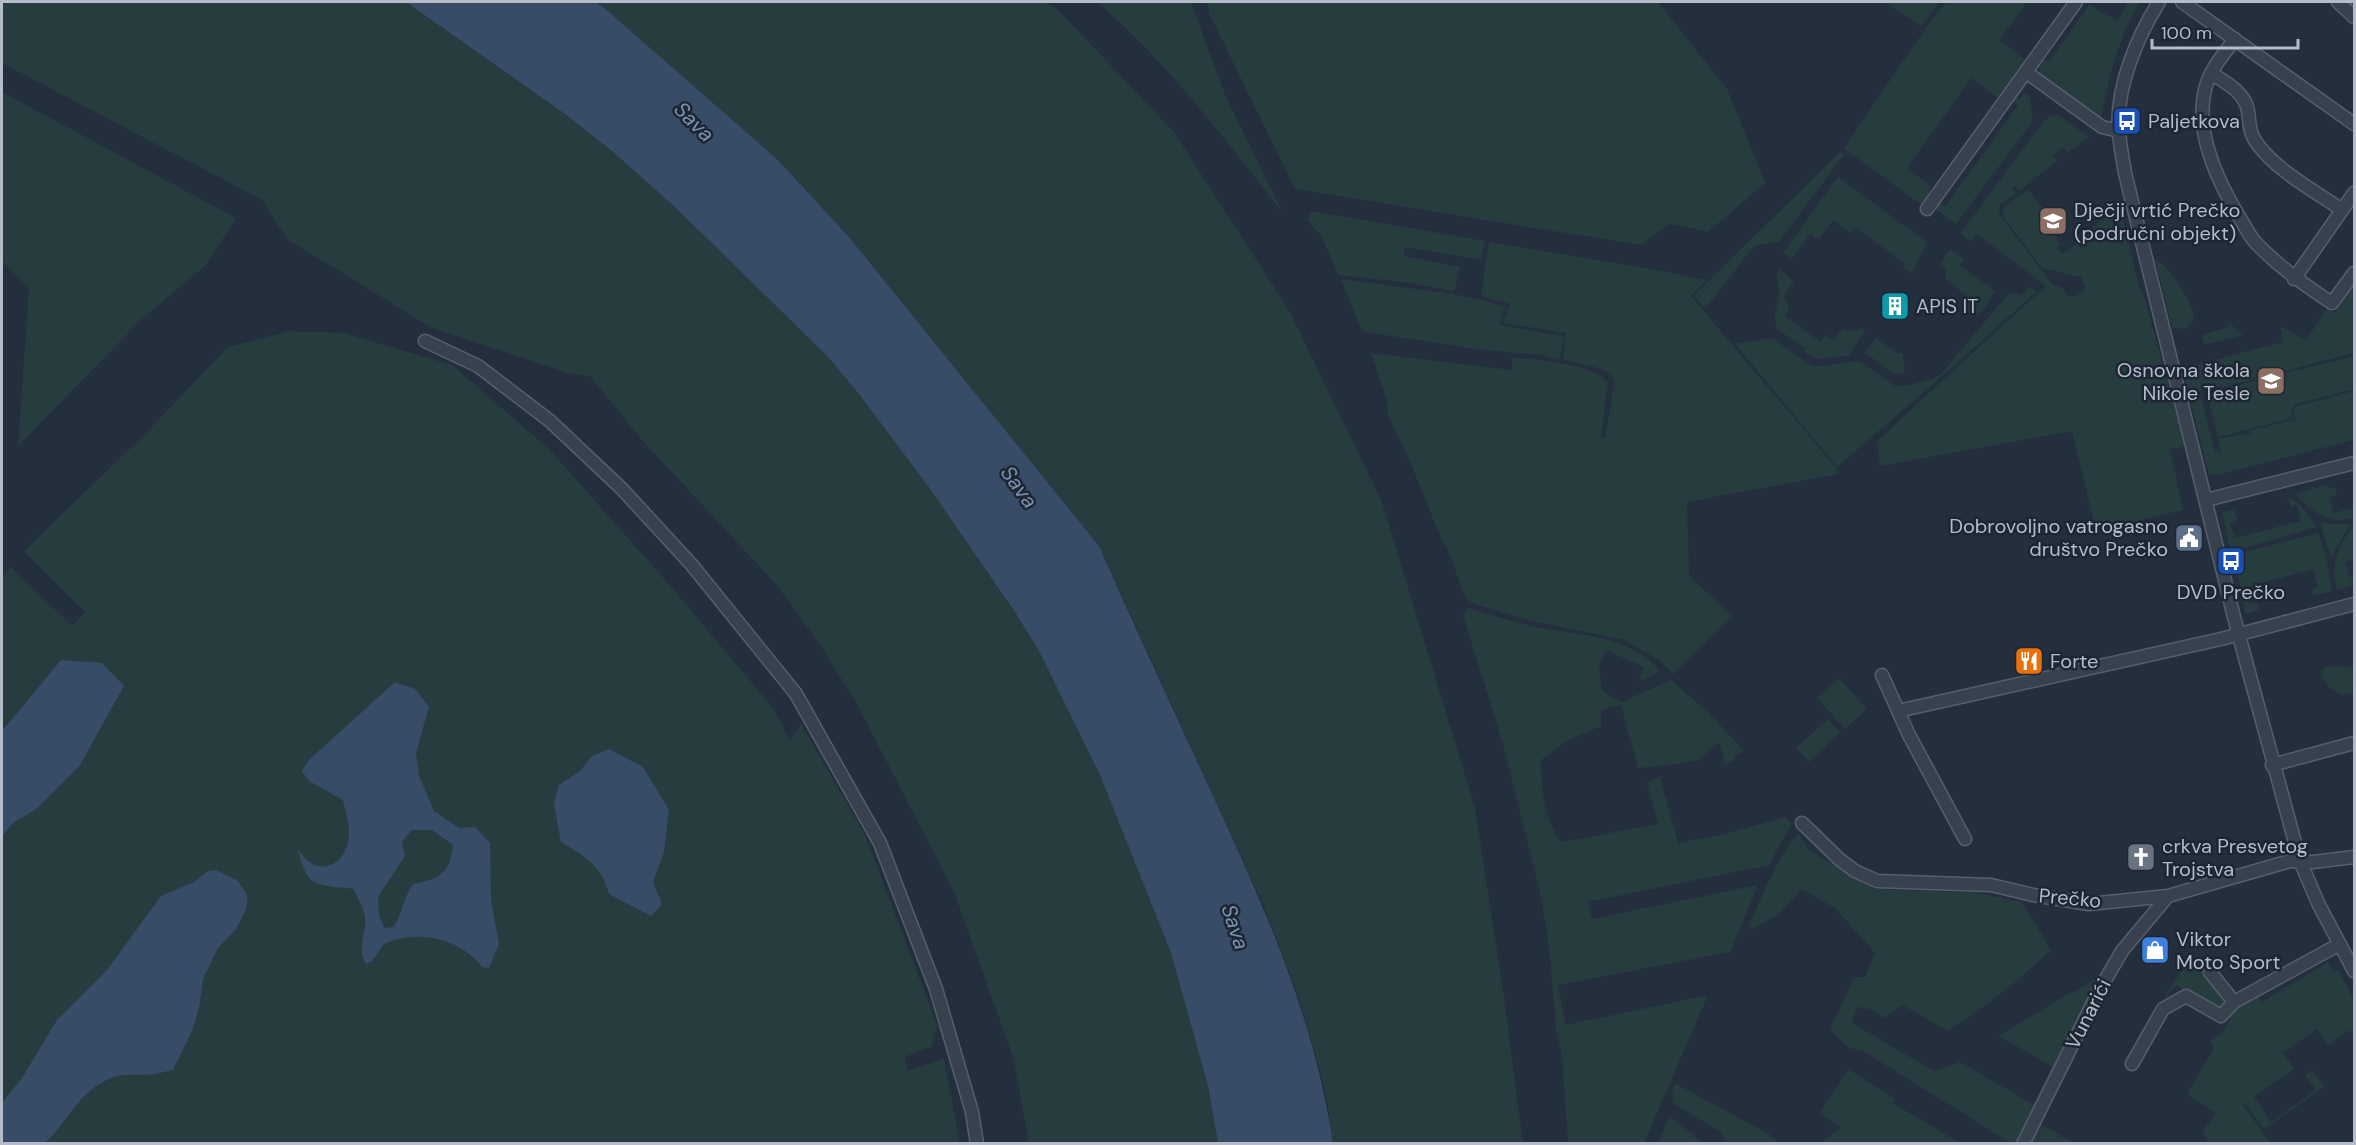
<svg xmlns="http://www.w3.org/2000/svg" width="2356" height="1145" viewBox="0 0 2356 1145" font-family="'DM Sans',sans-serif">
	<rect width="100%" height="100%" fill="#242f3e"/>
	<path fill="#263c3f" d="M2,2h404l159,112 47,37 65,58 151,148 31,37 69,92 87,126 24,39 61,124 71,178 37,133 10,57h-189l-16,-86 -59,-165 -98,-190 -39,-62 -42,-57 -135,-145 -49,-61 -23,-4 -136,-45 -145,-89 -25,-39 -260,-137z
		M595,2h451l15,11 113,119 116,180 92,190 93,306 28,182 20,153h-190l-7,-48 -11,-43 -20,-65 -33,-85 -163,-356 -250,-309 -71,-77z
		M1097,2h94l35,95 57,116c-58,-74 -115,-150 -186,-211z
		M1207,2h451l69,87 38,94 -57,49 -38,-8 -30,21 -345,-56 -85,-174z
		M1885,2h54l-18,24z
		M1947,2h80l-28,38 27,20 -27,38 -28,-20 -64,90 24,18 -3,10 2,2 -6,9 -76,-56 -5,-2 87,-127z
		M2128,2h12c-22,36 -31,75 -39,117l-59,-41 -4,-13 4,-7 7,4 40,-57 29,16z
		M2,92l234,126 -29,46 -64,54 -125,128 11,-158 -27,-27z
		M2025,92l5,4 3,25 -77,103 -22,-16 4,-5 7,4 73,-102 -7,-5 3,-4 5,3z
		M2051,115l9,1 29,21 -21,16 -5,-6 -10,8 4,6 -38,30 -5,-5 -2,2 4,5 -16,12 -1,9 53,70 10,4 6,8 6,1 9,-5 2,-5 -4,-10 -39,-9 -37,-49 -3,-10 26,-20 19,25 -5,5 19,25 -4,3 6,7 24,-18 -2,-3 35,-26 19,79 -1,1 5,6 43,154 -16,2 13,61 -87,21 -24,-100 -192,35 -3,-25 169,-155 -69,-52 -6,8 -11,-8 84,-113z
		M1839,153h6l-66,89 -25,4 -49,63 -11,-14z
		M1838,177l89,65 -15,31 -9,-6 1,-4 -49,-36 -5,6 -17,-13 -15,20 -8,-6 -18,25 -9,-6z
		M1312,212h5l168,29 -4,19 -77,-13v9l56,11 -6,24 -44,-8 -71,-8 -18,-39 -14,-17z
		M1489,242l164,27 54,11 -16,16 146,173 1,5 -151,28 2,72 3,5 41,37 -60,58 -15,-15 -34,-19 -92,-19 -58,-17 -6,-4 -4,-5 -14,-40 -12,-24 -29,-72 -21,-44 -2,-17 -15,-45 141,17v-12c22,0 83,7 96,24l-7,55 4,1 10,-58 -10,-10 -42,-11 3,-26 -63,-10 7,-19 -29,-8z
		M1950,249l14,10 -4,7 35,25 -13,21 -12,5 -4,-22 -20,-15v-10l-7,-5z
		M2155,260c13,2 40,46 39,59l-8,9 -9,1 -5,-2z
		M1780,269l14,13 -10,13 5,15 -4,6 35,26 6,-7 7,5 10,-11 15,2 2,-3 5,3 -17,25 -29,3 -15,-7 2,-3 -29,-20 -3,-11 5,-21 -2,-23z
		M1341,279l113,15 51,12 -5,19 64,11 -5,24 -18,-5 -66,-6 -110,-17 -5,-5z
		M2354,285v68l-138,36 -1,-3 -16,5 16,60h4l3,10 -4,-20 2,-3 30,-4v-3l14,-4 1,2 1,-2 13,-4 2,3v-3l12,-3 3,2 -3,-11 4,-5 28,-7 1,2 1,-3 27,-7v49l-138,35h-7l-26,-103 16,-5v-3l84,-22 -3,-16 26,14 21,-31 8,4z
		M2029,287l8,4 -97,87 -103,89 -102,-123 37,-6 40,28h14l29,-5 8,2 32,23 15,-1 21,-6 10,-5 68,-81 12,2z
		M2228,322l15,13 -36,9 -4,-2v-8l23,-6 3,-2z
		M290,331l54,2 108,32 96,83 119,134 107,127 16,32 11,-17 64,111 72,190 -6,22 -26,10 2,14 37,-12 16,84h-958v-567l9,-9 61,59 13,-14 -61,-61 120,-116 84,-88z
		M1876,338l20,15h6l3,20 -9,2 -31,-22z
		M2354,356v33l-58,15 -5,6 2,8 -75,19 -11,-44z
		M2327,485l3,4 5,-2 2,8 -8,2 4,16 21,-5v9c-26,9 -41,-5 -59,-23z
		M2287,496c13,7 22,18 29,31l-82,24 -4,-2 -8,-37 12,-3 3,11 -7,3 5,15 66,-17 -4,-16 -6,2z
		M2320,523l30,1 -19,34z
		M2354,525v34l-9,3 4,15 5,-1v5l-3,1 1,4 -15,4c-6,-29 -1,-41 17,-65z
		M2318,533l8,24 6,34 -19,5 -1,-7 6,-2 -5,-18 -66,18 4,17 7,-1 2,7 -14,4 -13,-59z
		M1468,608c21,6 42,13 63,18 43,10 98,6 129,45l-22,12 6,-16 -38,-17 -7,16 3,25 20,11 49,-22 38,33 35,38 -10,7 1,2 -10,5 -6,-23 -21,18 -17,4 -43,4 -17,-63 -20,5v16l-34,15 -26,19c1,29 2,57 20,82l97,-18 -11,-41 13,-6 18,66 51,-10 56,-16 7,6 -23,42 -181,37 4,17 166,-34 -28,67 -172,33 8,40 142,-30 -64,148h-76l-6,-87 -6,-29 -7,-81 -9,-55 -36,-144 -41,-132z
		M2354,665v27l-12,3 -13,-8 -8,-11 1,-5 5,-5 24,1z
		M1839,678l28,31 -22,20 -28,-31z
		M1828,719l12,14 -31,29 -13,-14z
		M1799,834l10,16 66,39 102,4 45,9 29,48 -40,36 -37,28 -26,17 -45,-26 -18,13 -15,-9 -13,-2 -5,16 82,48 26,-9 78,45 -18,36h-9l-148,-92 -14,-3 -19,-18 24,-53h11l10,-24 -40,-45 -33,-19 -23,25 -28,16 -2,-5c11,-23 31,-75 50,-91z
		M2328,962l5,10 5,-3 16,31v27l-1,1 1,7 -4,-5 -22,15 -11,-16 -34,24 11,16 -40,28 17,25 45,-32 -11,-15 8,-5 11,17 -60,42 -18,-25 -3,1 27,38h-61l-6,-12 13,-17 -29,-20 27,-46 -4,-7 11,-7 10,-16 -2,-2 9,-12 19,-7 5,5z
		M2187,964l19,10 20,24 -7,10 -33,-15 -9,-8 -10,9 4,5 -7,-3z
		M2103,974l-47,95 -57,-33 72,-44 1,1z
		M1848,1069l47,30 -3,4 69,40h-140l20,-16 -21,-14z
		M1676,1084l93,50 9,9h-51l-7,-11 -47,-29 -1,-11z
		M1670,1116l33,27h-45z
		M2037,1122l37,21h-47z"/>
	<path fill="#394c67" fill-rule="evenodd" d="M406,2h189l8,5 175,153 71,77 250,309c41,93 84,184 126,276 49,108 90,203 108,321h-115l-10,-57 -37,-133 -71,-178 -61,-124 -24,-39 -87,-126 -69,-92 -31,-37 -151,-148 -65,-58 -47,-37z
		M61,660l41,3 22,23 -44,79 -45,45 -22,13 -11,13v-105z
		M395,682l20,7 14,18 -13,46 3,23 15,35 25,17 16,-1 15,16 1,57 8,44 -10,24 -7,-1c-22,-29 -65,-38 -98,-23l-12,17 -6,3c-10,-15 1,-31 -1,-47 -1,-9 -8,-19 -11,-28 -37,-5 -47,1 -56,-40 18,31 50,18 51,-16 0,-11 -4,-23 -6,-33l-34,-19 -7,-10 7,-11zM412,830h20l21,15c-3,28 -13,34 -40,39 -10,15 -11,28 -19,43l-10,1 -5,-13 -1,-18 27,-41 -3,-14z
		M609,749l34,18 26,43 -5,42 -11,30 9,22 -11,12 -42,-22c-7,-28 -25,-38 -48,-52l-7,-38 5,-19 21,-14 12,-15z
		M216,870l21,10 10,14v13l-11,22 -18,19 -15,31 -4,29 -7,23 -19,39c-6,1 -12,3 -18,4 -16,2 -30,-2 -46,5 -30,12 -42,44 -64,64h-43v-40l20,-25 35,-58 50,-50 54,-74 33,-14 14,-11z"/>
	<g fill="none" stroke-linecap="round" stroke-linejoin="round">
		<g stroke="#565f6c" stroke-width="15">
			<path id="minor" d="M2159,2c-22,35 -44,87 -40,130 1,14 4,28 6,41l109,444 66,244 19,44 35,66
				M2182,2l172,122
				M2338,2l16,15
				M2235,39c-11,15 -24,29 -29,47 -13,45 12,96 35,134 5,8 9,17 15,23 23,24 48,42 76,60l22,-30
				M2026,72l76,55 17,4
				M2211,73c14,9 34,19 37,38 2,14 1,22 10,34 21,27 55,45 84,65
				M1927,209l149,-207
				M2294,279l60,-86
				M425,341l53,25 72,55 72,68 69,75 105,130 84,149 56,146 36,123 5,32
				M2206,500l148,-37
				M1882,675l27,60 56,104
				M1898,711l323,-72 133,-35
				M2272,765l82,-22
				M1802,823l37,36 16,12 22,10 114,4 42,10 56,9 79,-8 122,-35 23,1 41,-5
				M2210,972l24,30 106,-58
				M2132,1064l31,-55 23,-13 35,20 13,-14
				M2023,1144l77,-155 22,-38 46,-55"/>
		</g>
		<use href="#minor" stroke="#38414e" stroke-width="12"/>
		<path stroke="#5a6575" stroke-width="1.5" d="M2349,2l5,5"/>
	</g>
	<defs>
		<g id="bus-square" transform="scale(1.5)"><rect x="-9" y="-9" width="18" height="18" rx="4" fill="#1a4fb4" stroke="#1d2633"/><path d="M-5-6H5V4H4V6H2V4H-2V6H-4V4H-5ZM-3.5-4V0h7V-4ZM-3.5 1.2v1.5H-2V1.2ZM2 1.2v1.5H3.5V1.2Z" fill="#fff"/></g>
		<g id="school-square" transform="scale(1.5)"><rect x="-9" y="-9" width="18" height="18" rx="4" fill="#8d6e63" stroke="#1d2633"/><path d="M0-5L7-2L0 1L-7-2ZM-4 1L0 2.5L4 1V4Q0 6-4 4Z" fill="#fff"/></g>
		<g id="building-square" transform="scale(1.5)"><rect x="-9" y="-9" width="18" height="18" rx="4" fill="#0f9aa8" stroke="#1d2633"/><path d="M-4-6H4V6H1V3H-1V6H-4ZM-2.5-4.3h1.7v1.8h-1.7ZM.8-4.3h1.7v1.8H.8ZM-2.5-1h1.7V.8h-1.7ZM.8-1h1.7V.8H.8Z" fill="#fff"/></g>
		<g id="civic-square" transform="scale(1.5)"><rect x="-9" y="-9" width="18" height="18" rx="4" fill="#5c6f8a" stroke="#1d2633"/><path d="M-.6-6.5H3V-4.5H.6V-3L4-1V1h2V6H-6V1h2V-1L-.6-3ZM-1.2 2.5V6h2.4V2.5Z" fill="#fff"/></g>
		<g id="restaurant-square" transform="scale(1.5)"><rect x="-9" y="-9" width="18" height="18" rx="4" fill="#e8710a" stroke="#1d2633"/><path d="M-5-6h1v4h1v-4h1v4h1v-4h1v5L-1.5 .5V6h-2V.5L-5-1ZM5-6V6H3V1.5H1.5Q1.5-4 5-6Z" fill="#fff"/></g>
		<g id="church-square" transform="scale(1.5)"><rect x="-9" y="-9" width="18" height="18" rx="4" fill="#6b7280" stroke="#1d2633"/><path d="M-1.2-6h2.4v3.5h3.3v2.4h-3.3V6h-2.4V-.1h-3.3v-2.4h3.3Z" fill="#fff"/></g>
		<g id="shop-square" transform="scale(1.5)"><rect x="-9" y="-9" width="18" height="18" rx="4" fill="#3f7fe0" stroke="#1d2633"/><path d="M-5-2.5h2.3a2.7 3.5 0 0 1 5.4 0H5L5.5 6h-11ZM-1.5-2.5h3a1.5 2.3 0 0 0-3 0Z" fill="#fff"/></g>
	</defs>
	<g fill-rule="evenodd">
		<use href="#bus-square" x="2127" y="121"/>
		<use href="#school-square" x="2053" y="221"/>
		<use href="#building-square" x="1895" y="306"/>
		<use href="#school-square" x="2271" y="381"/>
		<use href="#civic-square" x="2189" y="538"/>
		<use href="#bus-square" x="2231" y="561"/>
		<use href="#restaurant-square" x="2029" y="661"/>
		<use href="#church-square" x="2141" y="857"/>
		<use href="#shop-square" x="2155" y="950"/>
	</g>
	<g text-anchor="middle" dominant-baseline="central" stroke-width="5" stroke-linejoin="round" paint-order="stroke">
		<g font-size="20" fill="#b4bcc9" stroke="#1d2633" text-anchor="start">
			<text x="2148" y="121">Paljetkova</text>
			<text x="2074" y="210">Dječji vrtić Prečko<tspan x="2074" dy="23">(područni objekt)</tspan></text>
			<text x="1916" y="306">APIS IT</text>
			<text x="2250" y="370" text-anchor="end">Osnovna škola<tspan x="2250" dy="23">Nikole Tesle</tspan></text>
			<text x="2168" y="526" text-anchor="end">Dobrovoljno vatrogasno<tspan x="2168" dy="23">društvo Prečko</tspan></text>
			<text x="2231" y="592" text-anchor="middle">DVD Prečko</text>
			<text x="2050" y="661">Forte</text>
			<text x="2162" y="846">crkva Presvetog<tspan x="2162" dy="23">Trojstva</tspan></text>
			<text x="2176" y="939">Viktor<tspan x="2176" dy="23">Moto Sport</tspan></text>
		</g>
		<g font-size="20" fill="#b4bcc9" stroke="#1d2633">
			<text transform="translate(2070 898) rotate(5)">Prečko</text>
			<text transform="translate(2088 1014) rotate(-63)">Vunarići</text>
		</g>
		<g font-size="21" font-style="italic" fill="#7c92b1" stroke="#1d2633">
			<text transform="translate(694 122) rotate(45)">Sava</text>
			<text transform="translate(1019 487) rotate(54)">Sava</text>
			<text transform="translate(1235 927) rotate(72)">Sava</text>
		</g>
	</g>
	<rect width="2356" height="1145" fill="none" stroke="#b4bcc9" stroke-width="6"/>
	<path d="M2152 39v9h146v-9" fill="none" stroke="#b4bcc9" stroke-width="3"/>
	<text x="2161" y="39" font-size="18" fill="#b4bcc9" stroke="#1d2633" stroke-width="4.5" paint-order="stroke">100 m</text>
</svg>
